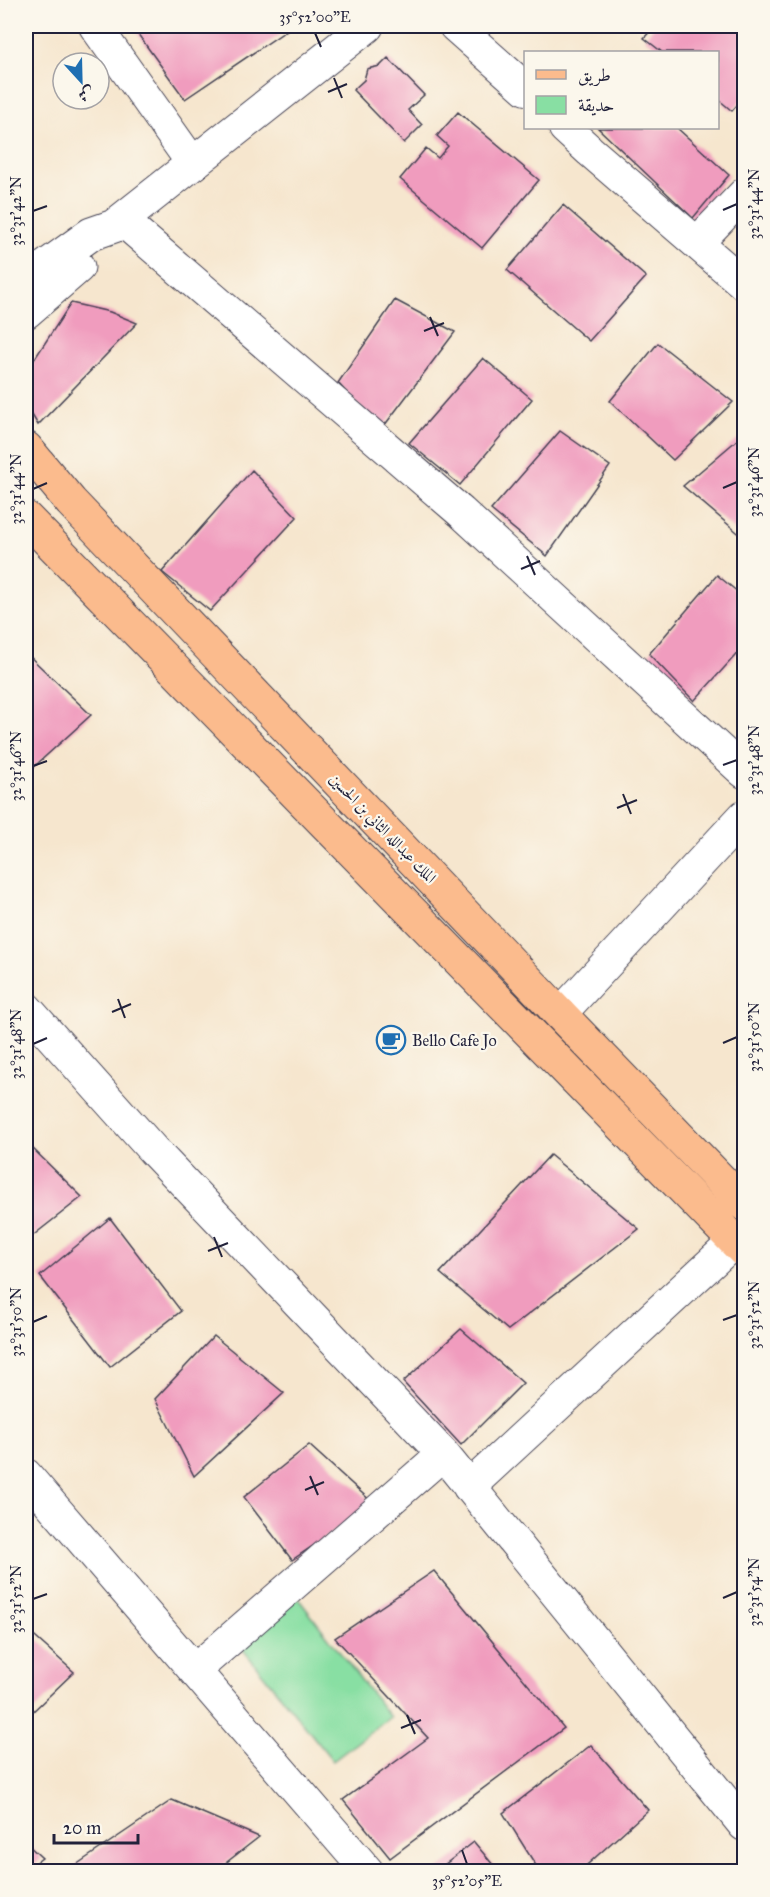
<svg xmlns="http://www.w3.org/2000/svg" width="770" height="1897" viewBox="0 0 770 1897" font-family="'IM FELL Great Primer',Amiri,serif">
	<rect width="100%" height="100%" fill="#fbf7ec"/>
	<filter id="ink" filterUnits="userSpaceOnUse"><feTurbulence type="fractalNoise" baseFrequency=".0167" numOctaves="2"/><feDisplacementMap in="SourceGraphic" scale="12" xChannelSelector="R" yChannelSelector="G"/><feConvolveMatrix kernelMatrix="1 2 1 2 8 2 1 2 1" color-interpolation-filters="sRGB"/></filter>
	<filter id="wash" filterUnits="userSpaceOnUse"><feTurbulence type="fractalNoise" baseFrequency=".008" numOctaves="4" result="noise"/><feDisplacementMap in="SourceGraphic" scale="24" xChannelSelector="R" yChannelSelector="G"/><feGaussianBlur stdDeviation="1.35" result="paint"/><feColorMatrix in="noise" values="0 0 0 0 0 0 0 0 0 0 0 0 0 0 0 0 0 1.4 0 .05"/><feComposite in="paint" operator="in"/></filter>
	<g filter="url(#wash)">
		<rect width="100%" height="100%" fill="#f6e6ce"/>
		<path fill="#88dfa3" stroke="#55806f" stroke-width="1.5" d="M297,1597l93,120 -57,44 -92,-114z"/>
		<g id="blocks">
			<path fill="#f09cbe" d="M132,26h161l-108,73z
				M655,26h89v71l-12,14 -14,-12v-47h-56l-18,-14z
				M388,58l36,37 -16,15 14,15 -18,18 -51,-53 11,-10 3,-11 13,-3z
				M458,112l81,68 -57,68 -82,-69 26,-31 12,10 10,-12 -11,-10z
				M598,128h79l52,47 -36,43z
				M563,205l83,72 -57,64 -82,-71z
				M395,300l60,32 -74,98 -43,-47z
				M71,303l39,9 27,11 -99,102 -12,-20v-33z
				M658,343l75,59 -60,58 -63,-59z
				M483,358l49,41 -72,86 -51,-42z
				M560,431l50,35 -63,90 -56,-46z
				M744,434v104l-61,-52z
				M252,470l45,47 -87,94 -48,-39z
				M717,575l27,22v49l-50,55 -45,-47z
				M26,653l65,62 -65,59z
				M26,1142l56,55 -56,44z
				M550,1155l89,74 -131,101 -68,-57z
				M110,1218l71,93 -71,56 -70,-91z
				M461,1329l62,54 -62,62 -58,-63z
				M214,1336l70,57 -90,83 -39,-77z
				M309,1445l65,59 -82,56 -48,-63z
				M434,1571l130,157 -174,130 -47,-58 85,-62 -93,-100z
				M26,1629l48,43 -48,46z
				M591,1745l57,65 -69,62h-39l-37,-59z
				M744,1776v15l-7,-8z
				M172,1800l87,37 -45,35h-141l-3,-3z
				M474,1842l25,30h-64z
				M26,1843l16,15 -16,12z"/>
		</g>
	</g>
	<g filter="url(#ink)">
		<use href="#blocks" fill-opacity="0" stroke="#423f51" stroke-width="1.5"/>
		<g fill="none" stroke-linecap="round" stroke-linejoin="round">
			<g stroke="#423f51" stroke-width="34">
				<path id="minor" d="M95,26l98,138
					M455,26l71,63
					M565,128l25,23 154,133
					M122,220l339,292 283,260
					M697,243l47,-49
					M26,1008l127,142 290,304 301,371
					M560,1014l184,-198
					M26,1475l342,397
					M469,1487l266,-246
					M195,1670l248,-216"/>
			</g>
			<g stroke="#423f51" stroke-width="35">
				<path id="tertiary" d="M26,281l65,-47 23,-8 253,-200
					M26,312l52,-45"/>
			</g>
			<g stroke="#423f51" stroke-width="35">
				<path id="primary" d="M26,448l45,54 489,512 184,190
					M26,518l718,733"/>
			</g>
			<use href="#minor" stroke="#fff" stroke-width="32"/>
			<use href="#tertiary" stroke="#fff" stroke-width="33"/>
			<use href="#primary" stroke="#fbbb8d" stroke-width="33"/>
		</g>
	</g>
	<path fill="none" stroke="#22223b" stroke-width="2" d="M315,33l6,14M334,78l8,20M328,92l19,-8M723,210l14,-6M33,211l14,-5M430,317l8,19M424,331l20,-8M723,488l14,-6M33,489l14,-6M527,556l8,19M521,569l19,-8M723,765l14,-5M33,766l14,-5M623,794l8,20M617,808l20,-8M118,999l7,19M112,1012l19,-8M723,1043l14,-6M33,1044l14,-6M214,1237l8,20M208,1251l20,-8M723,1320l14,-5M33,1322l14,-6M310,1476l8,19M305,1490l19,-8M723,1598l14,-6M33,1599l14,-5M407,1715l8,19M401,1728l20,-8M462,1850l5,14"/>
	<defs>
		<g id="cafe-ring" transform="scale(1.5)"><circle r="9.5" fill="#fbf7ec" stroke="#1f6fb2" stroke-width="1.5"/><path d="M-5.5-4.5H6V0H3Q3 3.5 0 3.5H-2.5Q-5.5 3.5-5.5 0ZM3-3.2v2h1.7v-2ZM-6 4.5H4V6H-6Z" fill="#1f6fb2"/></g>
	</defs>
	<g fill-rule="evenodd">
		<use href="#cafe-ring" x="391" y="1040"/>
	</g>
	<g text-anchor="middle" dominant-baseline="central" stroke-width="4.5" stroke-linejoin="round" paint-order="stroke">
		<g font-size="16" fill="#22223b" stroke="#fbf7ec">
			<text transform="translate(383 828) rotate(46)">الملك عبدالله الثاني بن الحسين</text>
		</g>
		<g font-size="16" fill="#22223b" stroke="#fbf7ec" text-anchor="start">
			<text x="412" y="1040">Bello Cafe Jo</text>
		</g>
	</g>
	<rect width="770" height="1897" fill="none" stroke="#fbf7ec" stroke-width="66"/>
	<rect x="524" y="51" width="195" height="78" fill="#fbf7ec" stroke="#a4a2a5" stroke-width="1.5"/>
	<rect x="536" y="70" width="30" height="9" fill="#fbbb8d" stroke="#a4a2a5" stroke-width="1.5"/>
	<text x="578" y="81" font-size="18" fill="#22223b">طريق</text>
	<rect x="536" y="96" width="30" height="18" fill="#88dfa3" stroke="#a4a2a5" stroke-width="1.5"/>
	<text x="578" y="111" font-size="18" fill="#22223b">حديقة</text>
	<g transform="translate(81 81) rotate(158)"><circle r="28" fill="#fbf7ec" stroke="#a4a2a5" stroke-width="1.5"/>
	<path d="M0-4.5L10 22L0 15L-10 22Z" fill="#1f6fb2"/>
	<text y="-9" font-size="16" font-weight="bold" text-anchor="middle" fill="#22223b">ش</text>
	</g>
	<path d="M54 1834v9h84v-9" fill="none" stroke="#22223b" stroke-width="3"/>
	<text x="63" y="1834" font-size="18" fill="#22223b" stroke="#fbf7ec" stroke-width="4.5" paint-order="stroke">20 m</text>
	<rect x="33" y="33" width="704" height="1831" fill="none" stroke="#22223b" stroke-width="2"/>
	<g font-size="15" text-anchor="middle" fill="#22223b">
		<text x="315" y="22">35°52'00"E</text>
		<text transform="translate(754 204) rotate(-90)" y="5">32°31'44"N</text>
		<text transform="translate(16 211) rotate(-90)" y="5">32°31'42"N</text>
		<text transform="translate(754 482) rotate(-90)" y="5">32°31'46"N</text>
		<text transform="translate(16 489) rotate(-90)" y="5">32°31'44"N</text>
		<text transform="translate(754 760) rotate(-90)" y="5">32°31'48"N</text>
		<text transform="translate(16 766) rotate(-90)" y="5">32°31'46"N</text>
		<text transform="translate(754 1037) rotate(-90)" y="5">32°31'50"N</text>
		<text transform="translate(16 1044) rotate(-90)" y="5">32°31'48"N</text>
		<text transform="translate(754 1315) rotate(-90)" y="5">32°31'52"N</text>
		<text transform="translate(16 1322) rotate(-90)" y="5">32°31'50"N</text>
		<text transform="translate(754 1592) rotate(-90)" y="5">32°31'54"N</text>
		<text transform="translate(16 1599) rotate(-90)" y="5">32°31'52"N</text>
		<text x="467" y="1886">35°52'05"E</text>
	</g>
</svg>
